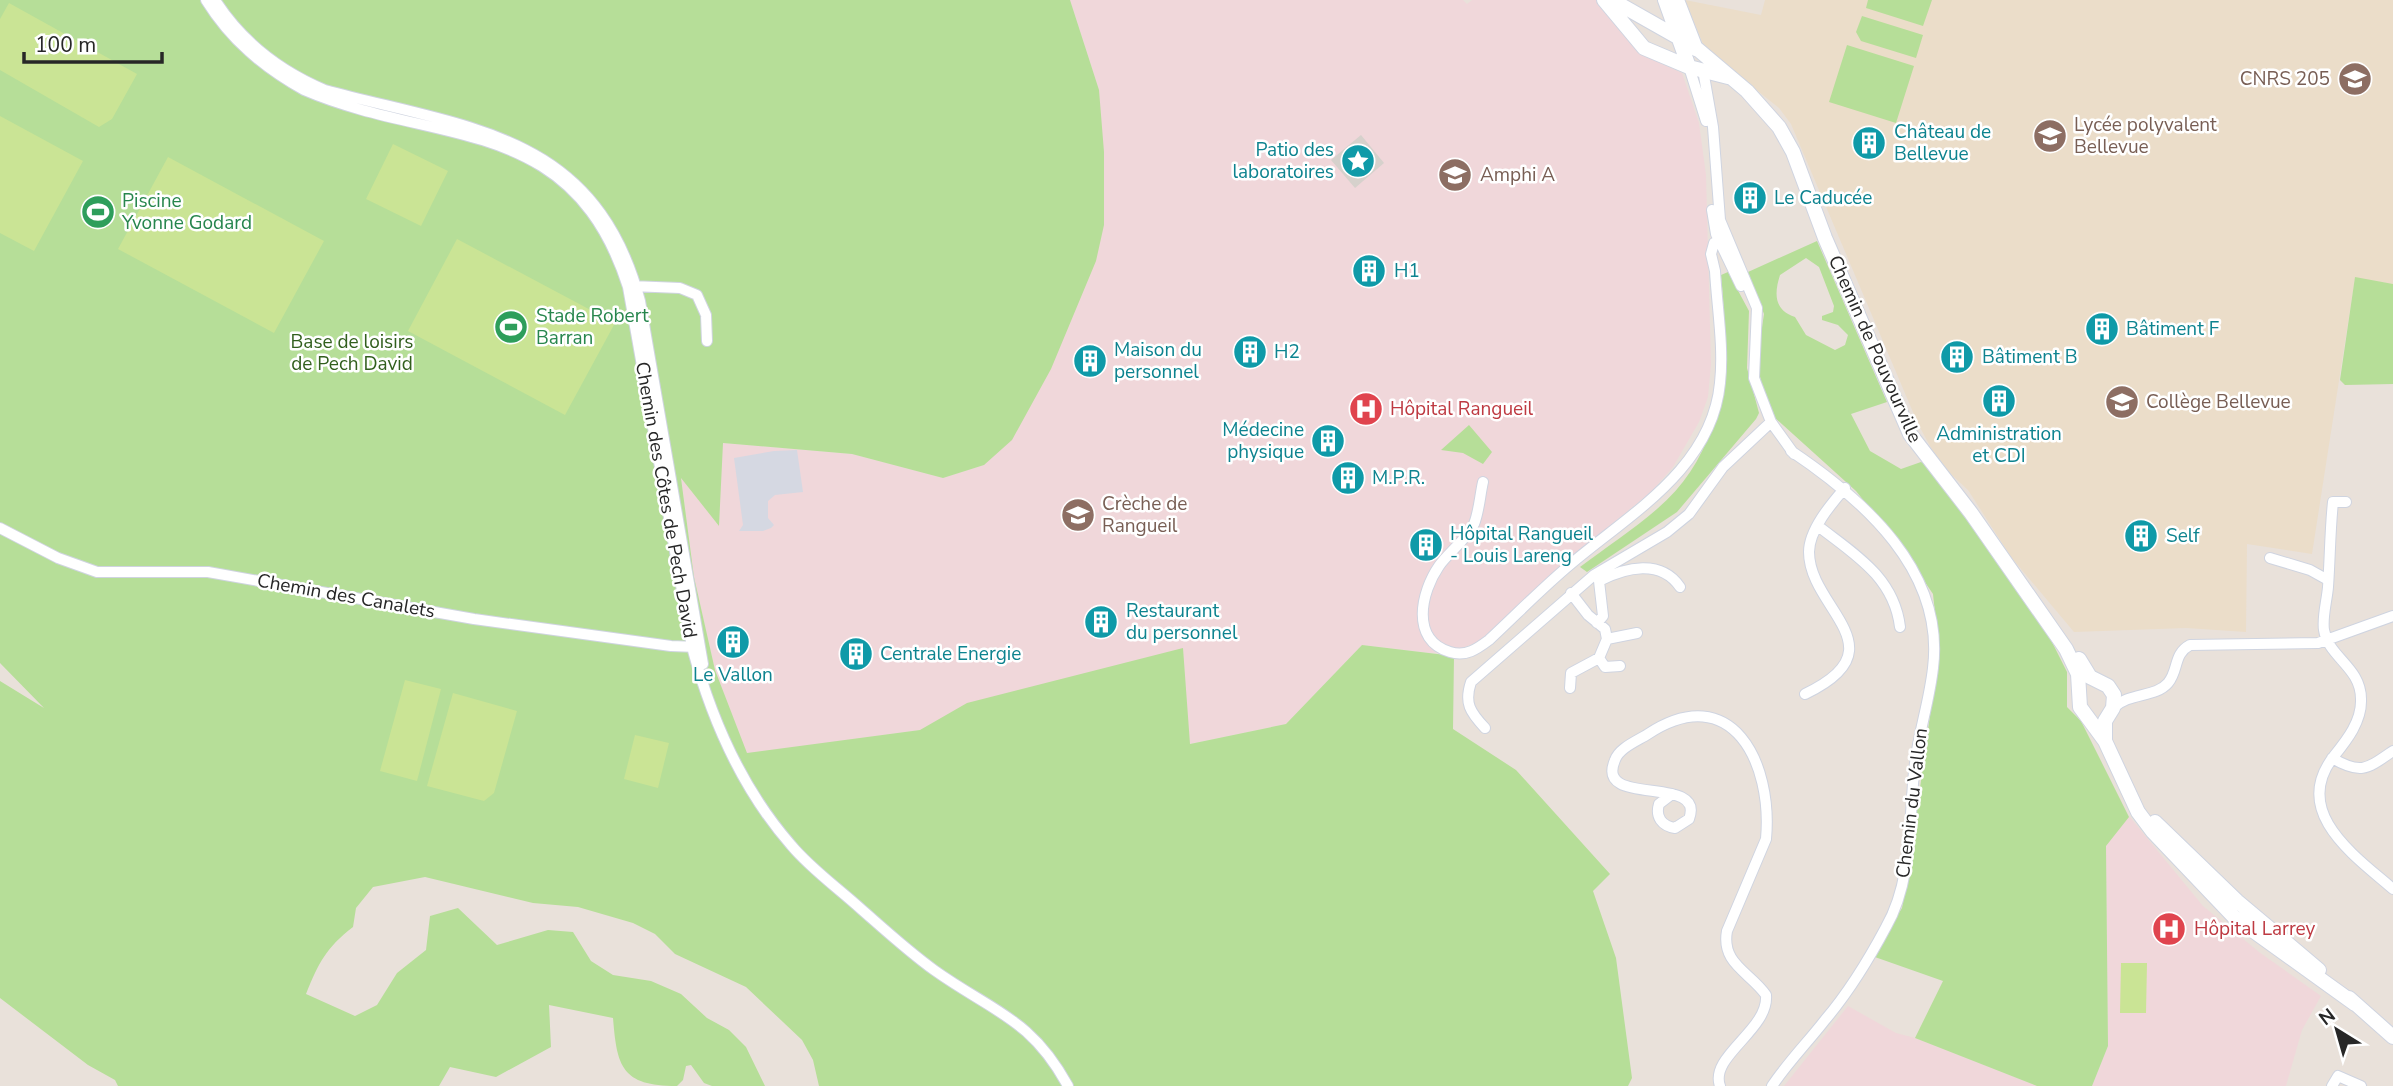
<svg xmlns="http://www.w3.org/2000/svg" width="2393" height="1086" viewBox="0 0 2393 1086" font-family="'Nunito Sans',sans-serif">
	<rect width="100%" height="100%" fill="#e9e1da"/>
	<path fill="#ebddc9" d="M1685,0l76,15 4,-15h628v284l-38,-6 -43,276 -65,-10 -1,88 -60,-4 -112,4 -63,-75 -43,-67 -28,-26 -22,-40 -127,-300 -12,-16 -60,-48 -16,-16z"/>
	<path fill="#f0d7da" d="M1070,0h393l4,4 5,-4h126l43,54 41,19 17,50 7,52 5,189 -3,33 -9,25 -26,45 -22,25 -93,76 -73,71 -28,11 -26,3 -69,-8 -76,79 -97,20 -6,-96 -188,149 -75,-67 -173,24 -32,-84 -21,-93 -13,-101 38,49 3,-82 130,11 91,24 41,-13 115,-375z
		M2129,816l74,90 56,46 62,44 -19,34 -16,56h-194l16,-40 -2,-200z
		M1848,1006l48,27 19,5 122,48h-253z"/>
	<path fill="#d5d8e2" d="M797,450l6,42 -28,3 -7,6v17l6,7 -3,3 -8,3h-24l4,-6 -9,-67 40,-7z"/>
	<path fill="#b6de98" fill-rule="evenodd" d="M0,0h1070l29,90 5,62v73l-8,36 -45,108 -39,71 -28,25 -41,13 -91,-24 -129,-11 -4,83 -38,-48 13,99 21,93 32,83 173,-23 47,-27 216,-55 7,96 96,-20 76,-79 92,11 -1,73 63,41 94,104 -17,17 23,67 16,120 -4,8h-809l-6,-26 -11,-20 -56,-53 -71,-33 -20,-20 -22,-11 -55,-16 -45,-4 -108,-26 -52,10 -17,21 -3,19c-27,21 -34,35 -47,67l49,22 22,-11 20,-32 29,-23 4,-34 28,-8 39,37 51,-15 25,2 18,29 22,14 38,6 30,13 26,24 22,12 17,17 19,39h-53l-8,-3 -13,-18 -5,1 -3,14 -6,6c-56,0 -60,-20 -64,-68l-64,-13 2,42 -55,30 -46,-10 -11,19h-321l-3,-6 -27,-15 -88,-67v-317l44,27 -44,-45z
		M1868,0h64l-9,26 -57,-18z
		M1862,16l61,19 -7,23 -55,-17 -5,-9z
		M1847,45l67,21 -18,57 -67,-21z
		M1817,241l70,161 -36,12 19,37 31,18 20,-7 7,4 117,162 22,44v35l14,14 48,96 -23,29 2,200 -16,40h-55l-122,-48 28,-57 -71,-25 30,-48 7,-40 30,-218 -6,-56 -31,-46 -46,-57 -82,-74 -10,-19 -7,-38 7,-46 -16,-42zM1806,258l13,9 15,39 -1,6 -11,4v4l16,5 10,10 -3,10 -10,5 -29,-15 -11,-18c-21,-7 -21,-23 -15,-42z
		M1728,272l21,39 -2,57 12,45 -3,6 -79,93 -90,60 -7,-5c25,-19 53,-37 77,-58 71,-60 72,-149 64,-234z
		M2355,277l38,7v100l-48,1 -5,-5z
		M1469,425l23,27 -9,12 -20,-11 -22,-3z"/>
	<path fill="#cae495" d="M9,3l128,71 -25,45 -13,8 -99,-57v-51z
		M0,116l83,45 -49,90 -34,-18z
		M393,144l55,27 -27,55 -55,-27z
		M168,157l156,84 -50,92 -156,-84z
		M457,239l158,84 -50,92 -157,-84z
		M405,680l36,9 -24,92 -37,-10z
		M453,693l64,18 -23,82 -10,8 -57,-15z
		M635,735l34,8 -11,45 -34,-9z
		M2121,963h26l-1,50h-26z"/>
	<path fill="#d6d1cc" d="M1361,135l23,28 -29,25 -24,-28z"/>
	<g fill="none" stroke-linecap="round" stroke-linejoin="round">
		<g stroke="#cfd4e0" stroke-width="12">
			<path id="minor" d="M206,0c25,40 57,67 98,90 133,57 268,22 324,197l64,360c19,71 50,142 99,198 20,24 47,43 70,64 24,21 48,43 73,61 59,42 97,48 134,116
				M215,0c27,42 65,71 110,90 144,39 270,42 315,211l63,363
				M1689,67l17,54
				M1703,70l10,57 7,93 37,88 -3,70 17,44 23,32
				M1712,210l4,24 25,52
				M631,286l49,2 17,7 9,20 1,26
				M1483,482c-3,13 -4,30 -9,42 -7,15 -25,28 -35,42 -18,26 -29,74 11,86 16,5 27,-3 39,-12 28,-26 54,-53 83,-77 58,-49 140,-95 148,-180 4,-36 -3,-76 -5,-112l-4,-17 3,-11 5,-2
				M2346,502h-13c-3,28 -3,57 -5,85 -1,13 -6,30 -4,43 4,27 37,37 37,69 1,22 -14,41 -27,57 -44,56 21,100 59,133
				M1818,526c36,28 76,51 82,101
				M0,528l58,30 39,14h111l266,47 197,27 26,1
				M2270,558l40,12 18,10
				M1597,623l6,-7 -4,-35c27,-14 62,-22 81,6
				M1607,639l30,-6
				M1599,658l6,9 15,-1
				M1570,688l1,-15 28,-15 8,-19 -2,-10 -17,-14 -17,-22
				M1805,694c97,-46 4,-85 4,-142 0,-22 22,-48 36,-64
				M2113,708c17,-16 42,-10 55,-25 11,-13 5,-29 22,-38l128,-2 75,-27
				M1485,728c-15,-16 -21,-25 -14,-46l123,-107 73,-43 22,-18 34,-47 48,-45
				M2332,758c29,17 35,11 61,-7
				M1672,794l-13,10c-4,13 3,22 16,24l14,-9c17,-46 -95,-10 -74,-59 4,-12 22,-19 33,-26 84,-55 125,29 118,105l-39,92c-6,33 23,41 39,64 3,35 -57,61 -46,91
				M1772,1086c16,-24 36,-44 53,-66 23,-27 44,-61 61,-93 26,-45 23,-104 28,-155 3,-35 15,-68 19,-104 12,-97 -69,-168 -142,-217
				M2332,1086l6,-10 23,10"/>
		</g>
		<g stroke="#cfd4e0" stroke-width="16">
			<path id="tertiary" d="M1604,0l40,48 45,19 39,10
				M1612,0l83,47 52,44 32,36 14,25 32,86 85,196 61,79 95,136 12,25 2,33 25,34 33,71 15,20 81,85 121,87
				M1665,0l24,67
				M1677,0l19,49
				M2079,659l11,18 18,9 6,9 -1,13 -8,13v20
				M2155,822l82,79 82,69
				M2349,998l44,39"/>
		</g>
		<use href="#minor" stroke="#fff" stroke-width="10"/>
		<use href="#tertiary" stroke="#fff" stroke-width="14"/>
	</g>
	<defs>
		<g id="university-disc" transform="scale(1.75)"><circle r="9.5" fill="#8d6e63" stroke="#fff"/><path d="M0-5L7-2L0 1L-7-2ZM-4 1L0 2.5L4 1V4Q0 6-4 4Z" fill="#fff"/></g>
		<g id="school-disc" transform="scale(1.75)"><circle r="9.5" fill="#8d6e63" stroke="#fff"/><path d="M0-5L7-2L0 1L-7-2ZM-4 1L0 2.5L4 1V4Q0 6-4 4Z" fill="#fff"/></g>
		<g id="building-disc" transform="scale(1.75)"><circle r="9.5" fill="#0f9aa8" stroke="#fff"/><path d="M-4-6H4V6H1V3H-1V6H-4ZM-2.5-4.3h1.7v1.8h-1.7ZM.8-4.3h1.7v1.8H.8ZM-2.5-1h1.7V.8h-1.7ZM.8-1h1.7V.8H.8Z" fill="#fff"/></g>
		<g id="sight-disc" transform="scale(1.75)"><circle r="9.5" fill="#0f9aa8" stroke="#fff"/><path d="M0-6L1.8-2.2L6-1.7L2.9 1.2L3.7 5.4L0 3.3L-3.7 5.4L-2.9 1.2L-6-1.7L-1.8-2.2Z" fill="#fff"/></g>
		<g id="stadium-disc" transform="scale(1.75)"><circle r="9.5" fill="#2e9e5b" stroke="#fff"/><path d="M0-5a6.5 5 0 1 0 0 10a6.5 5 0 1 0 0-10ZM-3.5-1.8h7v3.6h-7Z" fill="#fff"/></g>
		<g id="hospital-disc" transform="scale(1.75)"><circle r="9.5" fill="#e0444e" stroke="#fff"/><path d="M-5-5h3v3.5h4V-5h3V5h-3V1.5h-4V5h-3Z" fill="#fff"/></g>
	</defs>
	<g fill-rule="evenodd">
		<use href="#university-disc" x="2355" y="79"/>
		<use href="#school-disc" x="2050" y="136"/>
		<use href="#building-disc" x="1869" y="143"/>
		<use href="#sight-disc" x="1358" y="161"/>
		<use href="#university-disc" x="1455" y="175"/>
		<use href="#building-disc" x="1750" y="198"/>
		<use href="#stadium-disc" x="98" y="212"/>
		<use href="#building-disc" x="1369" y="271"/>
		<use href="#stadium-disc" x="511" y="327"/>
		<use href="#building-disc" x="2102" y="329"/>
		<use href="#building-disc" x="1250" y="352"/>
		<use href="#building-disc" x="1957" y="357"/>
		<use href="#building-disc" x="1090" y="361"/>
		<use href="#building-disc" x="1999" y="401"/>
		<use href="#school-disc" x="2122" y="402"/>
		<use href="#hospital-disc" x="1366" y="409"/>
		<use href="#building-disc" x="1328" y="441"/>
		<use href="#building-disc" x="1348" y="478"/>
		<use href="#school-disc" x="1078" y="515"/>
		<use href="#building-disc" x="2141" y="536"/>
		<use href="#building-disc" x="1426" y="545"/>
		<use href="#building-disc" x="1101" y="622"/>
		<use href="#building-disc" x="733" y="642"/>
		<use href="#building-disc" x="856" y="654"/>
		<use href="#hospital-disc" x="2169" y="929"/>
	</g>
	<g text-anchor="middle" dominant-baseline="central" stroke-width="5" stroke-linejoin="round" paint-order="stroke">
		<g font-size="19" fill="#785e54" stroke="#fff" text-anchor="start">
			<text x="2330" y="79" text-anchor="end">CNRS 205</text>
			<text x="2074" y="125">Lycée polyvalent<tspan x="2074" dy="22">Bellevue</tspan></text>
			<text x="1480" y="175">Amphi A</text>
			<text x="2146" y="402">Collège Bellevue</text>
			<text x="1102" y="504">Crèche de<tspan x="1102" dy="22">Rangueil</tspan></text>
		</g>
		<g font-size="19" fill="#0d838f" stroke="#fff" text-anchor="start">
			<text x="1894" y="132">Château de<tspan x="1894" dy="22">Bellevue</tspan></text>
			<text x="1334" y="150" text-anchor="end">Patio des<tspan x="1334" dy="22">laboratoires</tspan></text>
			<text x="1774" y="198">Le Caducée</text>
			<text x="1394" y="271">H1</text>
			<text x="2126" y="329">Bâtiment F</text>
			<text x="1114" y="350">Maison du<tspan x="1114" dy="22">personnel</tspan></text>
			<text x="1274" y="352">H2</text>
			<text x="1982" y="357">Bâtiment B</text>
			<text x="1304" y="430" text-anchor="end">Médecine<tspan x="1304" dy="22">physique</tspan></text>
			<text x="1999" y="434" text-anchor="middle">Administration<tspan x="1999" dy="22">et CDI</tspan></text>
			<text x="1372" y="478">M.P.R.</text>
			<text x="1450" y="534">Hôpital Rangueil<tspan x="1450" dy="22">- Louis Lareng</tspan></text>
			<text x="2166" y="536">Self</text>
			<text x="1126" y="611">Restaurant<tspan x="1126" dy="22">du personnel</tspan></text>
			<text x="880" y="654">Centrale Energie</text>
			<text x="733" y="675" text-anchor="middle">Le Vallon</text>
		</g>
		<g font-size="19" fill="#27864d" stroke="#fff" text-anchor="start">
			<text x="122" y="201">Piscine<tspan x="122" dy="22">Yvonne Godard</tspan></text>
			<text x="536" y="316">Stade Robert<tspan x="536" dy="22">Barran</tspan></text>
		</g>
		<g font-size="19" fill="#315f1d" stroke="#fff">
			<text x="352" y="342">Base de loisirs<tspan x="352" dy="22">de Pech David</tspan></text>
		</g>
		<g font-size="19" fill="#272727" stroke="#fff">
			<text transform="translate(1875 349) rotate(66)">Chemin de Pouvourville</text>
			<text transform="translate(666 500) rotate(80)">Chemin des Côtes de Pech David</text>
			<text transform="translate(346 596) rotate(10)">Chemin des Canalets</text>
			<text transform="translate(1912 803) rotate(-83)">Chemin du Vallon</text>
		</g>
		<g font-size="19" fill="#be3a42" stroke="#fff" text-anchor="start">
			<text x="1390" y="409">Hôpital Rangueil</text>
			<text x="2194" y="929">Hôpital Larrey</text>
		</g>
	</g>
	<g transform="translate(2337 1030) rotate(323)" stroke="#ffffff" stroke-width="5" paint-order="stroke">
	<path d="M0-5L12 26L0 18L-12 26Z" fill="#272727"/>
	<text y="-10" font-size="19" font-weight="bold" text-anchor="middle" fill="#272727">N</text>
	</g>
	<path d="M24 52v10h138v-10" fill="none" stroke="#272727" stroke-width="3.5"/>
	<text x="35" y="52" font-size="21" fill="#272727" stroke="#ffffff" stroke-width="5" paint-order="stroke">100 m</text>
</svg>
